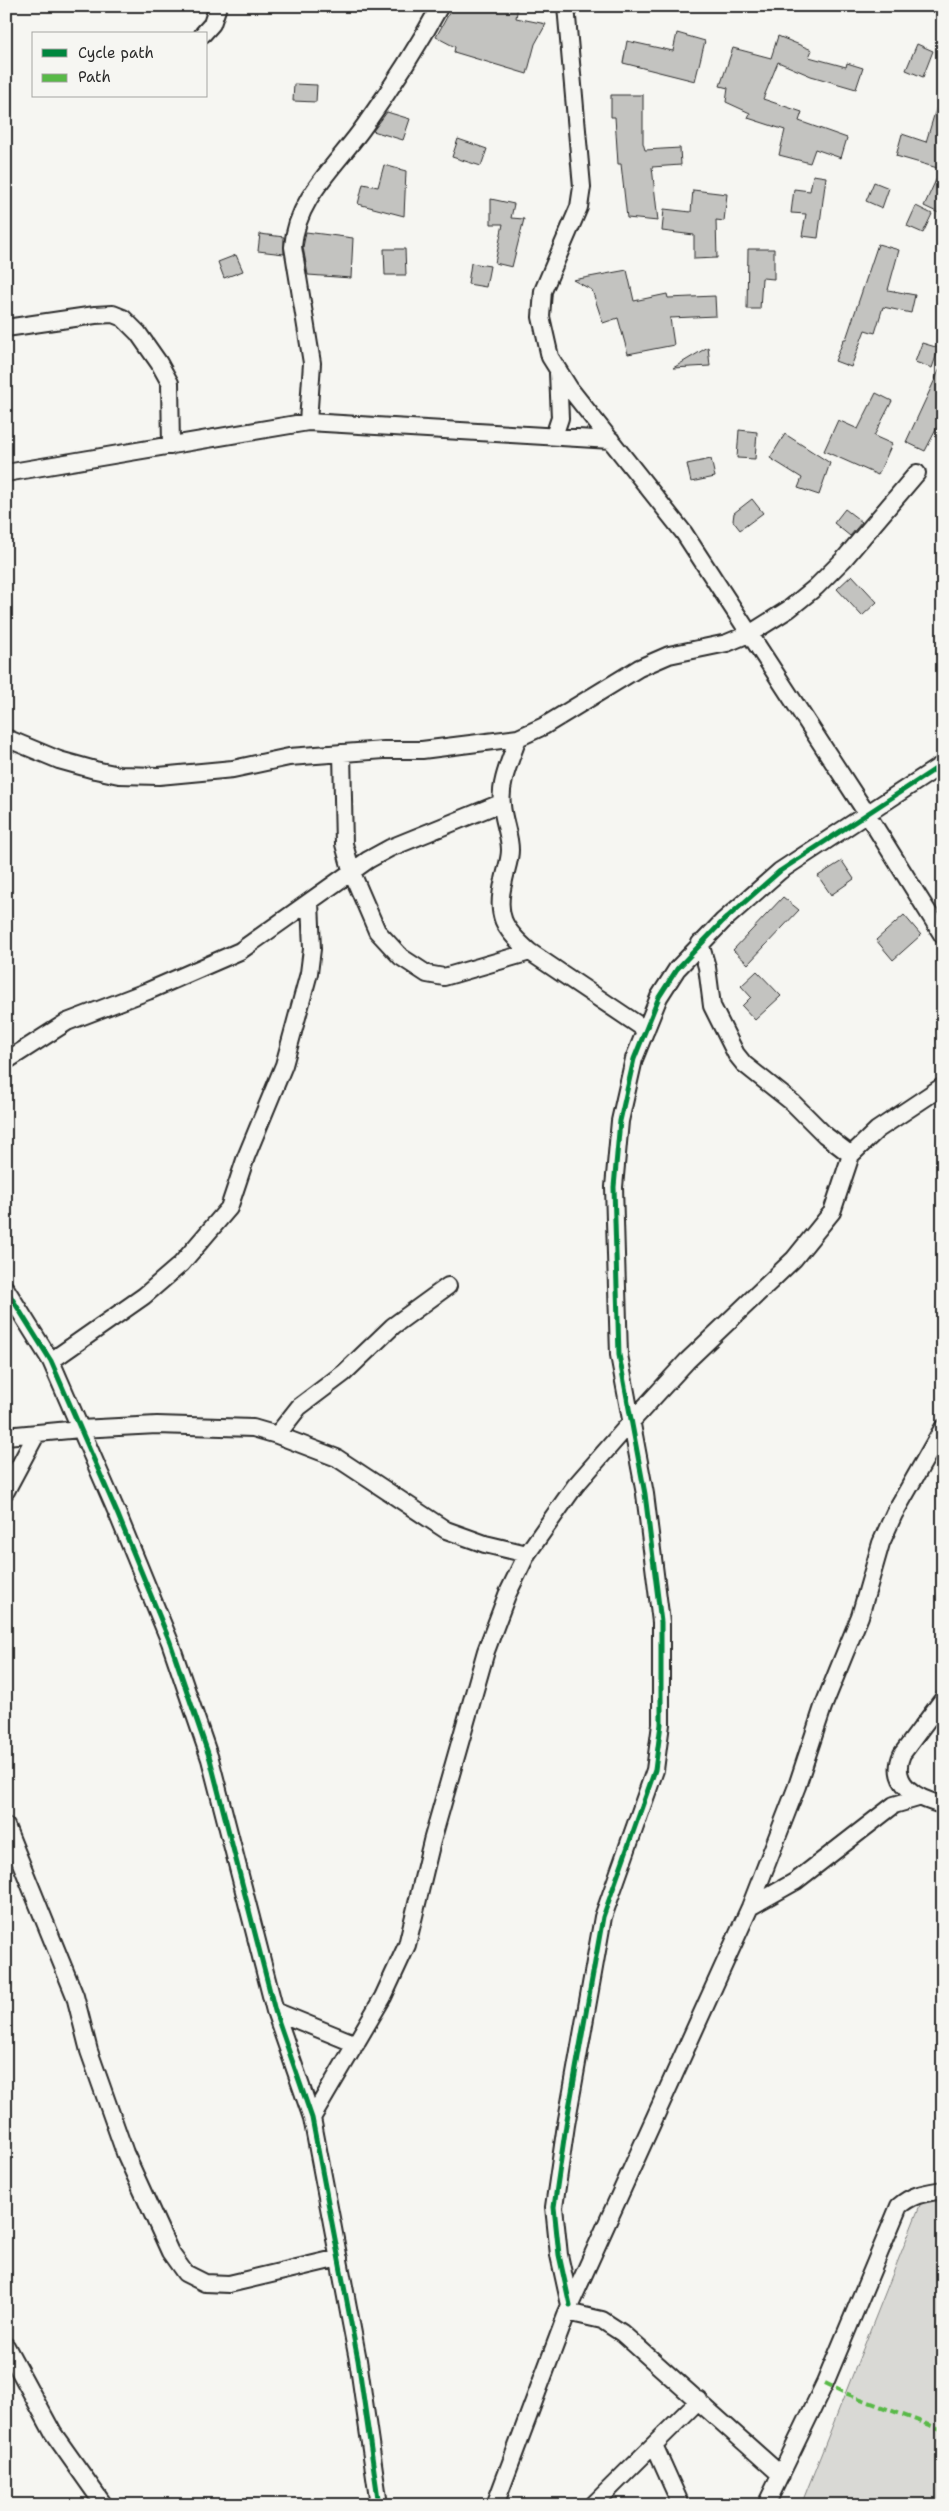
<svg xmlns="http://www.w3.org/2000/svg" width="949" height="2511" viewBox="0 0 949 2511" font-family="'Shantell Sans',sans-serif">
	<rect width="100%" height="100%" fill="#f6f6f2"/>
	<filter id="ink" filterUnits="userSpaceOnUse"><feTurbulence type="fractalNoise" baseFrequency=".02" numOctaves="2"/><feDisplacementMap in="SourceGraphic" scale="10" xChannelSelector="R" yChannelSelector="G"/><feConvolveMatrix kernelMatrix="1 2 1 2 8 2 1 2 1" color-interpolation-filters="sRGB"/></filter>
	<g filter="url(#ink)">
		<path fill="#d9d9d5" stroke="#828280" d="M924,2195l19,6v304h-142z"/>
		<path fill="#c3c3c0" stroke="#2b2b2b" d="M453,6h65l-2,12 30,6 -11,20 -8,30 -73,-22 1,-5 -19,-10z
			M677,33l28,8 -10,40 -72,-18 4,-22 46,10z
			M778,36l34,14 -3,7 37,10 1,-4 16,5 -7,21 -45,-13 -33,-14 -15,37 39,13 -3,9 48,17 -6,20 -26,-9 -5,14 -31,-8 6,-25 -37,-12 2,-5 -24,-11 2,-14 -8,-2 13,-38 38,10z
			M917,44l16,7 -10,26 -17,-7z
			M294,84l23,1 -1,17 -23,-1z
			M611,95h32v48l2,7 35,-2 1,17 -29,2 6,54 -31,-3 -6,-54h-3l-3,-47h-4z
			M939,99h4v116l-19,-9 17,-37 -45,-13 6,-22 24,8z
			M387,112l23,7 -7,21 -30,-9z
			M458,139l29,10 -6,17 -29,-9z
			M384,165l22,6 -2,45 -46,-12 5,-20 15,3z
			M813,175l13,2 -8,61 -16,-2 4,-22 -15,-1 3,-24 16,2z
			M874,182l15,6 -7,20 -16,-7z
			M693,190l34,4 -3,27 -8,-1 1,38 -23,1v-24l-32,-4 2,-22 27,3z
			M491,199l23,5 -3,14 13,1 -12,48 -17,-4 8,-39h-12z
			M916,206l16,8 -9,19 -16,-7z
			M306,232l47,6 -2,40 -43,-3 -5,-28z
			M260,234l24,3v17l-26,-3z
			M878,244l21,6 -11,40 27,5 -4,18 -28,-6 -8,26 -10,-3 -14,37 -16,-6 9,-22h2z
			M384,249h21l1,26h-21z
			M748,249h26v30l-12,-1 -2,31h-13z
			M236,255l7,16 -19,7 -6,-16z
			M471,263l19,3 -4,21 -18,-3z
			M627,270l7,31 33,-7 1,4 47,-2 1,20 -46,2 4,27 -46,9 -10,-36 -15,5 -11,-33 -19,-10z
			M922,343l17,5 -7,20 -17,-6z
			M708,347l2,19 -37,2z
			M943,362v54l-18,35 -19,-9z
			M876,393l16,8 -18,35 18,8 -14,31 -54,-24 14,-31 20,9z
			M739,430l18,2 -2,27 -18,-1z
			M785,434l45,29 -11,32 -21,-7 4,-10 -32,-20z
			M711,459l4,18 -24,5 -4,-18z
			M752,499l11,14 -23,17 -7,-9 1,-8z
			M845,509l17,13 -12,14 -16,-13z
			M852,575l25,27 -15,14 -25,-27z
			M842,861l12,18 -23,16 -13,-19z
			M783,897l16,13 -51,54 -15,-14z
			M904,915l17,20 -28,25 -17,-20z
			M757,971l24,25 -26,24 -13,-14 9,-9 -10,-11z"/>
		<g fill="none" stroke-linecap="round" stroke-linejoin="round">
			<g stroke="#2b2b2b" stroke-width="20">
				<path id="street" d="M566,6l16,181 -3,20 -36,84 -2,26 9,40 20,32 114,144 183,281 76,122
					M203,34l9,-10 6,-18
					M6,328l89,-13 18,-1 10,4 15,15 21,30 11,20 1,63
					M308,422l4,-59 -19,-116c3,-49 45,-83 72,-122 27,-38 52,-77 75,-119
					M554,436l6,-18 -2,-45
					M6,473l302,-51 303,18
					M6,738l53,22 36,10 24,5 40,1 74,-7 56,-12 95,-7h38l96,-12 26,-12 95,-58 30,-13 58,-12 24,-10 38,-24 27,-22 28,-28 73,-86
					M518,738c-7,21 -19,45 -16,67 1,15 8,30 8,45 0,10 -4,20 -6,30 -9,35 -1,49 26,72l116,78
					M342,753l2,91 8,29 25,58 24,26 26,17 17,3 86,-25
					M700,943l7,24 5,39 24,48 8,10 49,39 32,32 26,20
					M6,1061l61,-39 81,-31 92,-40 128,-91 22,-12 111,-45
					M6,1289l45,72 67,154 52,127 40,117 65,252 37,107 46,242 21,145
					M51,1361l93,-65 37,-32 48,-56 17,-51 38,-92 25,-92 3,-24 -2,-47
					M277,1435l22,-28 45,-34 49,-47 55,-40
					M6,1436l74,-7 77,-4 96,3 24,7 60,23 109,72 39,14 42,10
					M6,1491l31,-58
					M943,1699l-41,55c-13,30 15,45 41,51
					M6,1826l69,170 14,55 36,102 45,99 15,21 20,10 24,1 110,-26
					M750,1907l46,-26 98,-76 24,-7
					M275,2011l81,33
					M312,2118l71,-121 24,-52 25,-104 54,-190 21,-56 20,-41 48,-68 56,-64 56,-61 107,-102 38,-47 19,-57 26,-25 66,-44
					M570,2305l-11,-50 -5,-48 12,-82 37,-208 52,-147 6,-46v-102l-16,-128 -26,-139 -5,-168 6,-66 14,-62 25,-62 18,-28 46,-48 57,-50 163,-107
					M567,2312l35,8 20,13 159,142
					M6,2346l47,87 51,72
					M654,2445l27,60
					M495,2505l75,-200 180,-398 47,-121 26,-79 37,-91 21,-73 13,-29 49,-86
					M593,2505l106,-105
					M766,2505l59,-122 74,-177c14,-12 26,-13 44,-16"/>
			</g>
			<use href="#street" stroke="#f6f6f2" stroke-width="16"/>
			<path stroke="#58b947" stroke-width="4" stroke-dasharray="8 4" stroke-linecap="butt" d="M825,2383l20,10 98,37"/>
			<g stroke="#f6f6f2" stroke-width="8">
				<path id="cycleway" d="M6,1289l45,72 67,154 52,127 40,117 65,252 37,107 46,242 21,145
					M570,2305l-11,-50 -5,-48 12,-82 37,-208 52,-147 6,-46v-102l-16,-128 -26,-139 -5,-168 6,-66 14,-62 25,-62 18,-28 46,-48 57,-50 163,-107"/>
			</g>
			<use href="#cycleway" stroke="#00873e" stroke-width="5"/>
		</g>
	</g>
	<rect width="949" height="2511" fill="none" stroke="#f6f6f2" stroke-width="25"/>
	<rect x="12" y="12" width="924" height="2486" fill="none" stroke="#2b2b2b" stroke-width="2" filter="url(#ink)"/>
	<rect x="32" y="32" width="175" height="65" fill="#f6f6f2" stroke="#a5a5a2"/>
	<rect x="42" y="49" width="25" height="8" fill="#00873e" stroke="#a5a5a2"/>
	<text x="78" y="58" font-size="15" fill="#2b2b2b">Cycle path</text>
	<rect x="42" y="74" width="25" height="8" fill="#58b947" stroke="#a5a5a2"/>
	<text x="78" y="82" font-size="15" fill="#2b2b2b">Path</text>
</svg>
